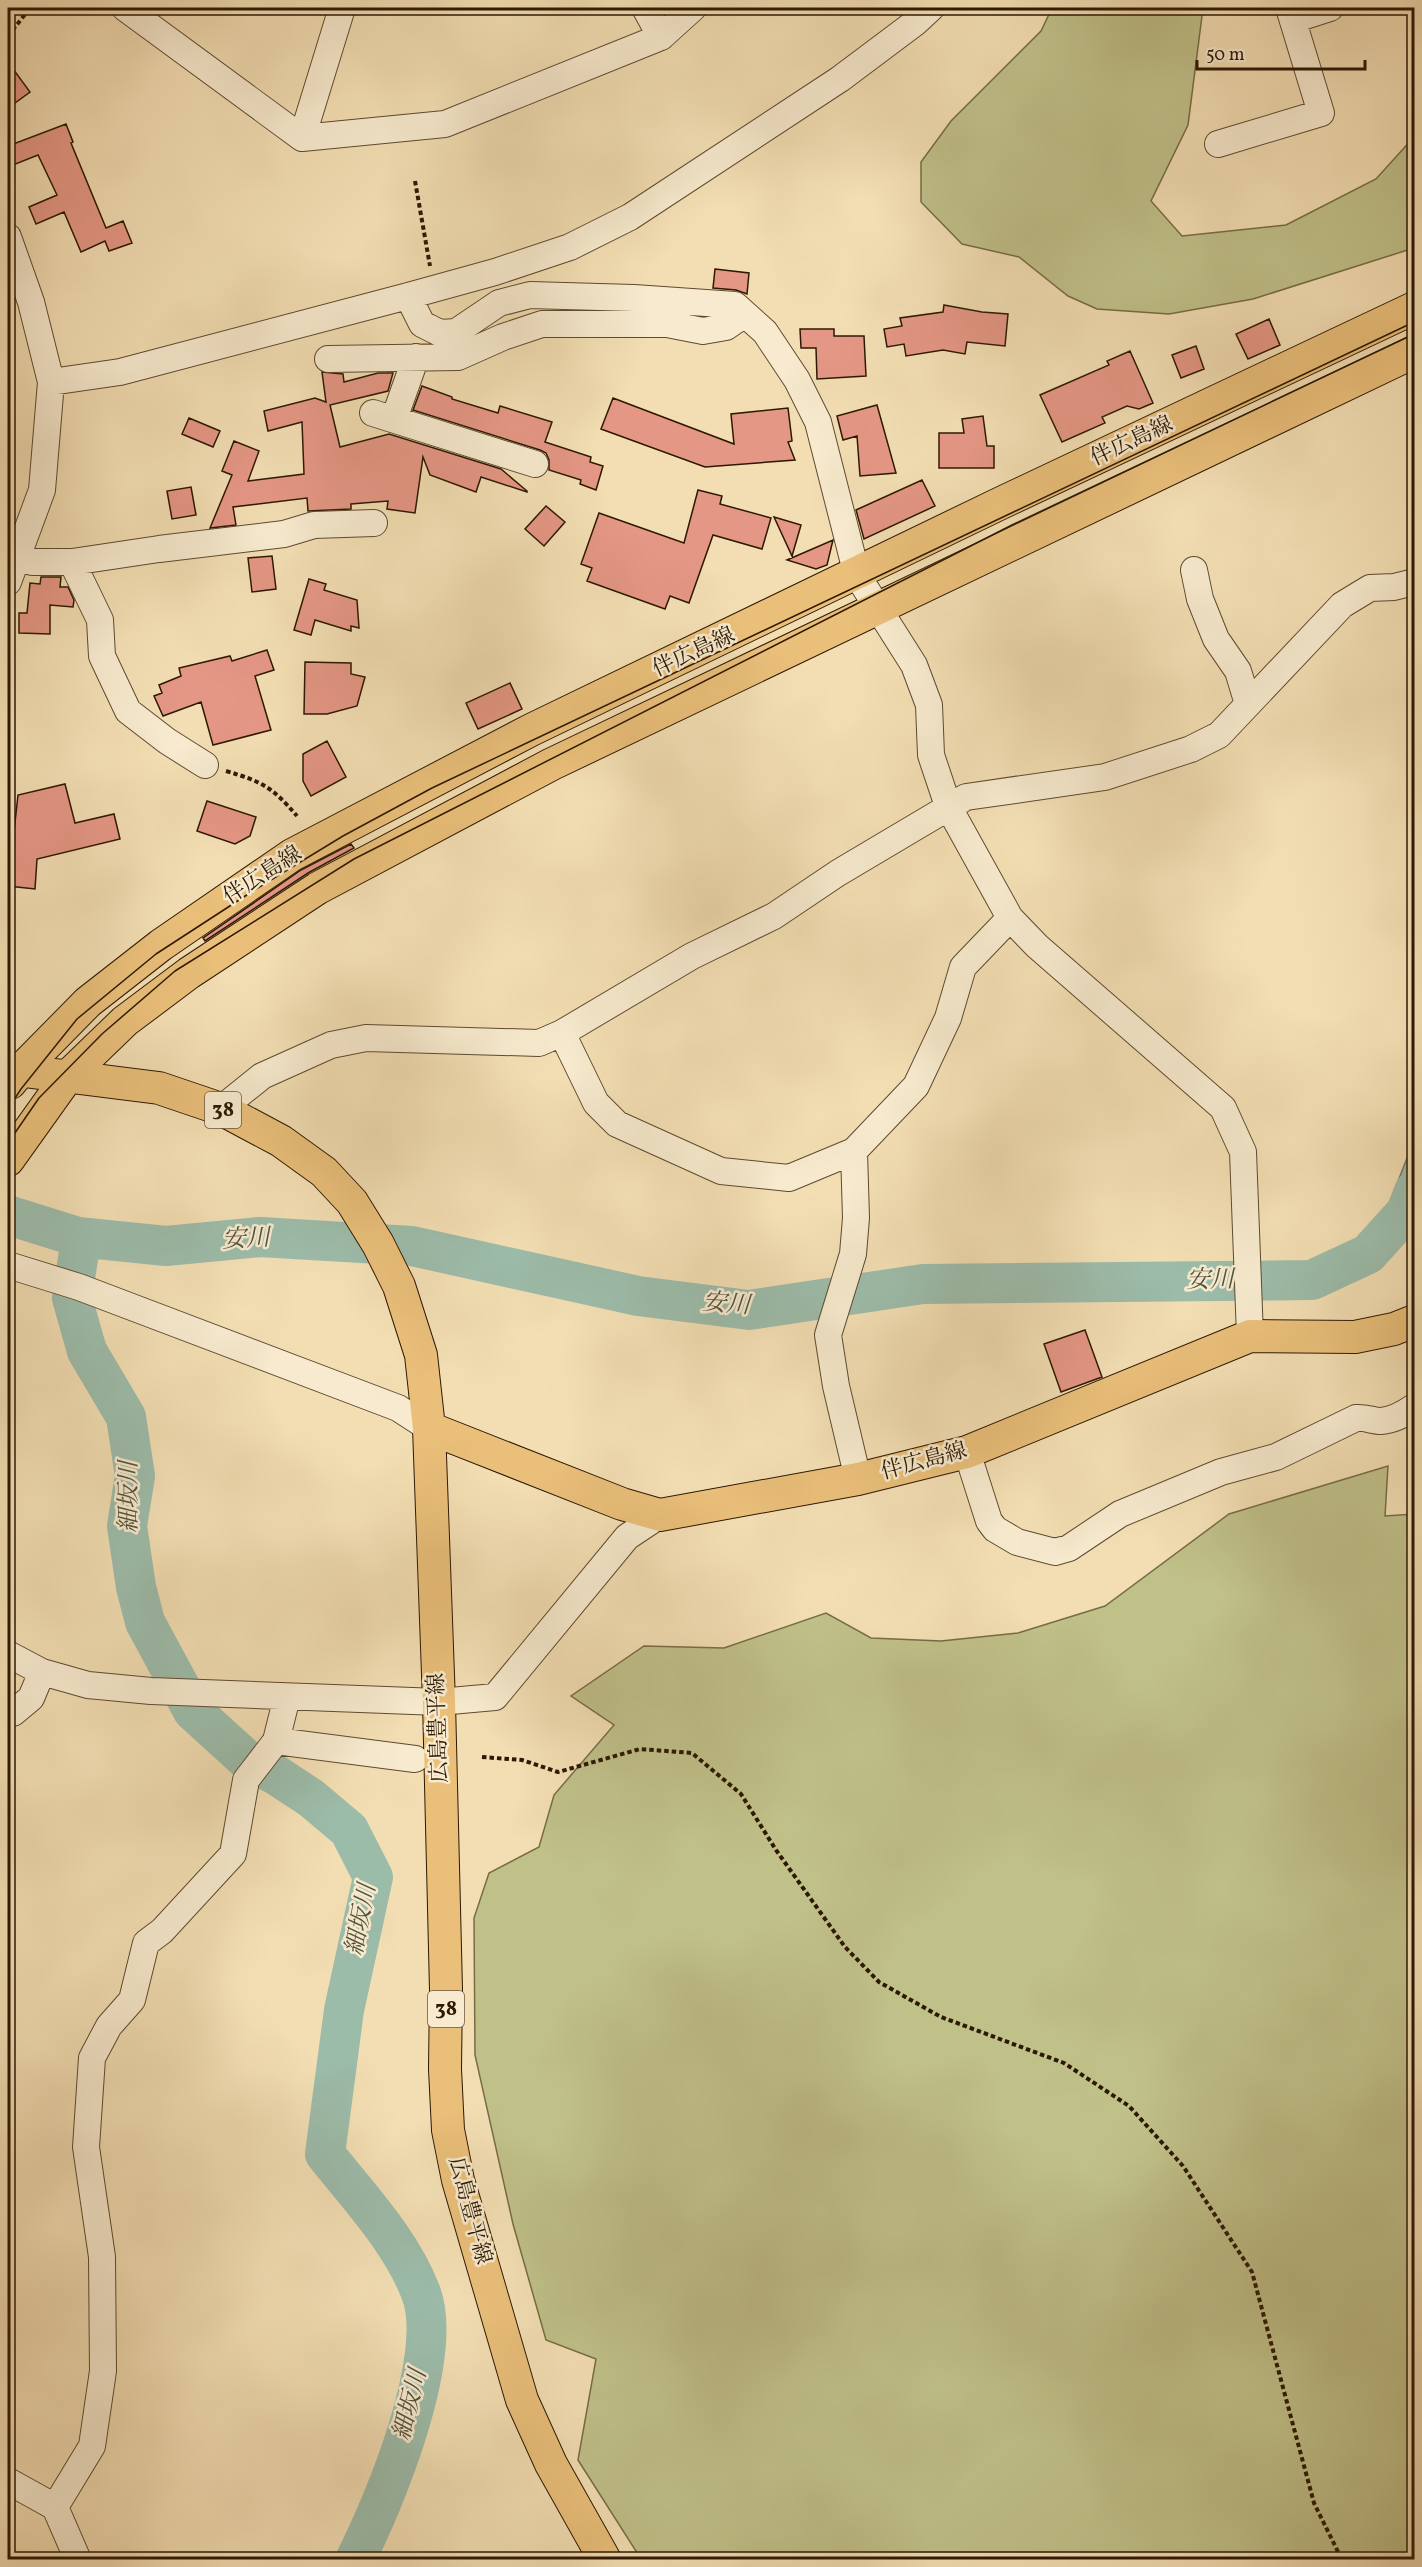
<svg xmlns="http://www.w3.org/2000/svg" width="1422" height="2567" viewBox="0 0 1422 2567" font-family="Vollkorn,'Noto Serif JP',serif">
	<rect width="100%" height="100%" fill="#f3deb3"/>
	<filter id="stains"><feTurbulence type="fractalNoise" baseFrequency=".00333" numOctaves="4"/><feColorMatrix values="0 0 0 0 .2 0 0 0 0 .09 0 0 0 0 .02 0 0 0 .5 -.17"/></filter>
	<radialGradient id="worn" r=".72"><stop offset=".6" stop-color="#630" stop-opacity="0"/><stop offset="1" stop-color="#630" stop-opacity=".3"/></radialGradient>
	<path fill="#c0c089" stroke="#766c46" stroke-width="1.5" d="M1052,8h151l-15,117 -37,76 31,35 104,-11 90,-46 38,-42v111l-161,51 -84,15 -72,-5 -29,-13 -49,-39 -57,-13 -41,-42v-40l30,-41 90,-90z
		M1388,1466l-3,50 29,-2v1045h-773l-63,-99 18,-101 -50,-19 -33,-116 -38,-169 -1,-137 15,-45 50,-26 15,-52 60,-70 -43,-29 73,-50 80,2 102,-35 45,25 70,3 77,-8 87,-27 124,-92z"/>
	<path fill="#9cbcaa" stroke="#6f7a67" stroke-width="1.5" d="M1414,1140v93l-33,-8z"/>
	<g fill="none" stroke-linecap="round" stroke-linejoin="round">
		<path stroke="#646a56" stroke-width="1.5" d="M1414,1156l-24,63 2,3 22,5"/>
		<path stroke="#9cbcaa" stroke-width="40" d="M8,1215l70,22 88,9 94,-9 152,9 226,50 111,14 174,-26 389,-4 56,-26 38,-42 8,-21
			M78,1237l1,15 -7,46 15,53 39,66 9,59 -8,50 9,61 9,35 48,89 56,51 27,13 35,23 38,32 24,47 -29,133 -19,144c35,44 76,87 96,139 24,63 -36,208 -66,267"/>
	</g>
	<path fill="#e59785" stroke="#2c1803" stroke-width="1.5" d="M8,62l22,30 -22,16z
		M66,124l7,18 -2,1 35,85 17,-7 9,22 -23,8 -4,-10 -24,11 -17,-40 -28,12 -7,-17 28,-12 -19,-40 -30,12v-21z
		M715,269l34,4 -2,21 -11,-4 -23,-2z
		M944,305l38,7 26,2 -3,32 -38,-4 -2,12 -22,-4 -37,6 -2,-12 -17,3 -3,-18 18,-3 -2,-8 43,-6z
		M1269,319l11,26 -32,14 -12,-25z
		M800,329h34v7h30l2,40 -49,3 -1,-31h-15z
		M1196,346l8,23 -23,9 -9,-23z
		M1130,351l23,52 -14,6 -12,-3 -25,11 3,6 -43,19 -22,-47 69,-30 -2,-4z
		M322,372l21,2 1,8 34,-9h15l-5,18 -58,14 10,42 49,-13 112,35 26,22v1l-46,-15 -5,15 -46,-17 -7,-18 -8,56 -28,-4 1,-8 -37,3v5l-43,2 -1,-13 -74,9 3,18 -26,3 22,-53 -10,-4 12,-30 25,10 -11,30 56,-7 -2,-52 -34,9 -4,-20 51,-13 11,4z
		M422,386l30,11v2l46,14 2,-7 52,16 -7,20 46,15 -1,5 13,4 -7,24 -16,-6 1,-4 -32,-10v-10l-3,-7 -6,-3 -127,-40z
		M613,398l121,46 -3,-30 57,-6 4,33 -4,1 7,18 -90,7 -104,-38z
		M877,405l19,68 -36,3 -3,-40 -14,4 -6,-24z
		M983,416l4,30h7v22h-55v-35h25l-2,-14z
		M189,418l31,13 -7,16 -31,-13z
		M922,480l13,26 -71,33 -8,-29z
		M191,487l5,28 -24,4 -5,-28z
		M698,490l24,6 -2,8 51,14 -9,31 -49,-14 -24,68 -19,-7 -5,13 -78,-28 5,-13 -11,-4 18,-51 85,30z
		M546,506l19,16 -21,24 -19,-17z
		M774,517l27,8 -9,31z
		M833,540l-6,25 -11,4 -29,-9z
		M272,556l4,33 -24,3 -4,-34z
		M41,577h20l-1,10h8l6,13 -1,7 -23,-2v29l-31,-1v-20h8l3,-30 10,1z
		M309,579l17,5 -2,6 33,10 2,28 -8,-2v5l-36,-11 -4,15 -17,-5z
		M267,650l7,20 -19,6 16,54 -58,15 -12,-43 -38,14 -9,-20 8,-3 -3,-8 22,-9 -2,-8 51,-12 2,5z
		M305,662l46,1v11l14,3 -8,29 -30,8h-23z
		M510,683l12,26 -44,20 -12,-26z
		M327,741l19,36 -35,19 -8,-15v-27z
		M65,784l10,39 39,-9 6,25 -83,20 -2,30 -27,-3 10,-91z
		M207,801l49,16 -6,19 -15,8 -38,-13z
		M351,844l3,4 -46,25 -103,68 -2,-3 98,-68z
		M1085,1330l17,47 -41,15 -17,-48z"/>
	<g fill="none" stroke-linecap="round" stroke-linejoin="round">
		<g stroke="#5e4a2f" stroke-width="28">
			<path id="minor" d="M125,8l177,130 143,-14 216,-87 32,-29
				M645,8l16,29
				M1293,20l37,-12
				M302,138l40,-130
				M1218,144l103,-31 -32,-105
				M8,237l23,65 20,80 -9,108 -34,92
				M408,296l14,28 18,9 16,-1 43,-29 31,-8 104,3 101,7 30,27 32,48 21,42 39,153 57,90 15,40 2,50 17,51 62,112 27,28 186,162 20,44 7,184
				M328,359l130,-2 45,-20 39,-13h125l36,7 23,-4 19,-13
				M51,382l69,-10 288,-76 87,-24 75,-25 60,-30 210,-138 76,-57 15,-14
				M373,413l162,51
				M394,419l22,-62
				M17,557l15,5h40l87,-13 125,-15 30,-9 60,-2
				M72,562l28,58 2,36 26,55 39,30 38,24
				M1194,570l6,29 16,40 22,32 10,33
				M562,1033l34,70 21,21 104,47 68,7 65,-27 62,-65 32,-68 15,-51 47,-49
				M221,1109l41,-33 69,-31 35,-7 173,5 23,-10 130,-77 82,-40 64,-43 128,-76 139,-20 86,-28 28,-14 123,-130 28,-17 24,-1 20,-5
				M854,1151l2,67 -3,36 -25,81 8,51 22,93
				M8,1265l71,22 319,121 31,20
				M967,1452l22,69 6,8 22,13 38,10 14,-4 51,-34 101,-42 55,-15 80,-39c9,-1 17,3 25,3 13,-1 23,-7 33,-14
				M8,1654l34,18 46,13 63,6 288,11 56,-5 132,-160 33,-22
				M8,1712l5,1 18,-15 11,-26
				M276,1741l11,-44
				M8,2481l47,26 23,53
				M55,2507l37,-61 11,-75 -1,-114 -16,-110 6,-89 17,-32 23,-26 14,-57 16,-12 71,-77 13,-74 30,-39 139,18"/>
		</g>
		<g stroke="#2c1803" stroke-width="34">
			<path id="major" d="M8,1069l151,19 62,21 60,32 43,31 28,30 26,42 21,42 22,69 8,73 10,274 7,288 -1,79 3,61 10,50 64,220 29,64 54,96
				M10,1083l10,-12 68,-69 73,-57 131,-90 239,-125 468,-226 415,-196
				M8,1160l60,-84 57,-55 64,-48 129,-85 234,-124 862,-412
				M429,1428l193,76 38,11 198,-36 109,-27 283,-116 105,1 39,-8 20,-8"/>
		</g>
		<path stroke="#2c1803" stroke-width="4" stroke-dasharray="4.5 3" stroke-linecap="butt" d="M8,36l22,-28
			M415,181l15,85
			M226,771c37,11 46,16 71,45
			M482,1757l40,3 36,12 82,-23 52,4 49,41 35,56 69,97 34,35 62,35 123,46 65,43 54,60 69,106 62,231 28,57"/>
		<use href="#minor" stroke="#f7eace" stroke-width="26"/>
		<use href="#major" stroke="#eabf7a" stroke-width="32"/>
		<path stroke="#2c1803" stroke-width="1.5" d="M8,1109l13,-20 56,-70 79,-65 100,-65 87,-53 89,-48 982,-466
			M8,1143l31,-45 63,-64 73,-63 179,-112 658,-334 402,-191"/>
	</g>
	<g text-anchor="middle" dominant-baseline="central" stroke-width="5" stroke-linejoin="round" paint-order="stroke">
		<g fill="#f7eace" stroke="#695740" stroke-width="1.5">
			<rect x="205" y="1092" width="36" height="36" rx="4.5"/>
			<rect x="428" y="1991" width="36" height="36" rx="4.5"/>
		</g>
		<g font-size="21" font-weight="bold" fill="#2c1803">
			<text x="223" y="1110">38</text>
			<text x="446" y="2009">38</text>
		</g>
		<g font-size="22" fill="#2c1803" stroke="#f7eace">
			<text transform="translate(1132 442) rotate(-25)">伴広島線</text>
			<text transform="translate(694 653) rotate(-25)">伴広島線</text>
			<text transform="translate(263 876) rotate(-33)">伴広島線</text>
			<text transform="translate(924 1462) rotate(-15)">伴広島線</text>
			<text transform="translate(439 1728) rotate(-92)">広島豊平線</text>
			<text transform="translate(469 2211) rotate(75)">広島豊平線</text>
		</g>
		<g font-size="24" font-style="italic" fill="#53513d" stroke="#f7eace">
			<text transform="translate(246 1240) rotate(-3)">安川</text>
			<text transform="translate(1210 1281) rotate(-1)">安川</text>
			<text transform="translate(726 1305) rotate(4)">安川</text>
			<text transform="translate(130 1497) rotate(-90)">細坂川</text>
			<text transform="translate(362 1920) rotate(-79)">細坂川</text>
			<text transform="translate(411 2405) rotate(-76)">細坂川</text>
		</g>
	</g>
	<rect width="1422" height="2567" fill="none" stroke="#f3deb3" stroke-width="30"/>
	<rect x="9" y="9" width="1404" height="2549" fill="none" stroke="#2c1803" stroke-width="3"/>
	<rect x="15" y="15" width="1392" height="2537" fill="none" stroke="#2c1803" stroke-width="1.5"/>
	<path d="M1197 60v9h168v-9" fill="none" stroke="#2c1803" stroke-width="3"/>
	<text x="1206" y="60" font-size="18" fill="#2c1803" stroke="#f7eace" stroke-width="4.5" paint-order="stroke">50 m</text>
	<rect width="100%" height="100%" filter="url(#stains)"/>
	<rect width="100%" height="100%" fill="url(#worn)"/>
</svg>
